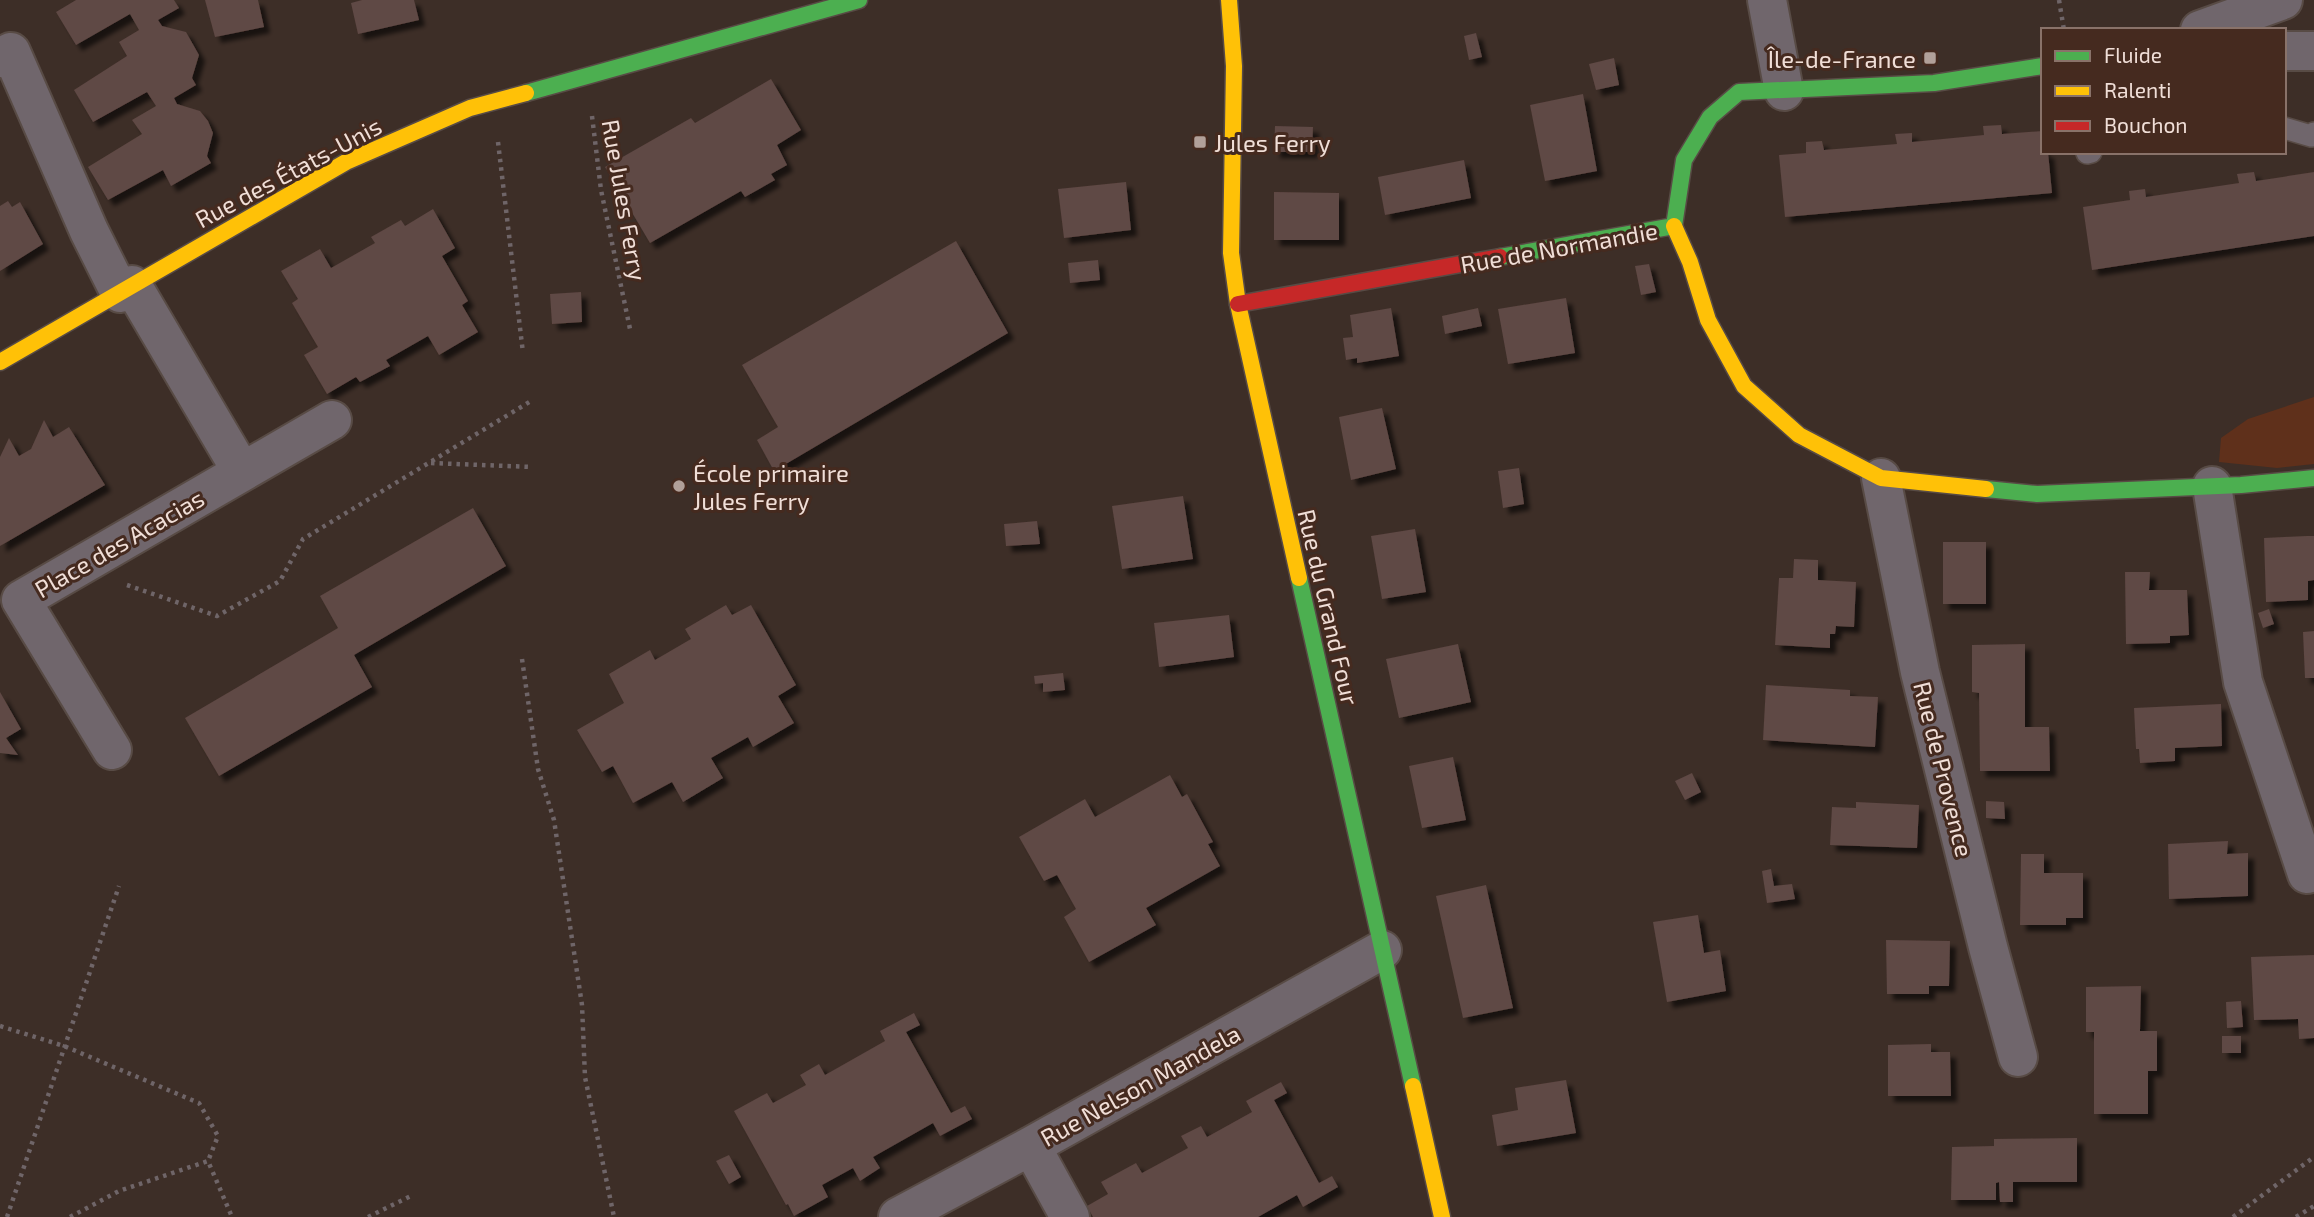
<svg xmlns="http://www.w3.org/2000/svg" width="2314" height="1217" viewBox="0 0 2314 1217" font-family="'Exo 2',sans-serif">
	<defs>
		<filter id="shadow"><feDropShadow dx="6" dy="6" stdDeviation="2" flood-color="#0009"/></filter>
	</defs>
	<rect width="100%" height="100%" fill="#3d2e27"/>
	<path fill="#5f301b" d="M2314,397v67l-37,4 -58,-6 2,-24 27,-19z"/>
	<path fill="#5f4844" filter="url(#shadow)" d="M76,0h98l5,8 -21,12 4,6 24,6 13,23 -7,23 4,7 -22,13 3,6 23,7 8,10 5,12 -6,23 4,7 -40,23 -8,-16 -55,30 -20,-33 54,-33 -10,-14 24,-14 -9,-14 -54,30 -19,-32 53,-34 -8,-14 20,-12 -9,-16 -54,31 -20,-33z
		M205,0h53l6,27 -49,10z
		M362,0h52l5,20 -61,14 -7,-31z
		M1476,33l6,24 -13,3 -5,-24z
		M1614,58l5,27 -23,5 -7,-26z
		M771,79l30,51 -24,15 10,20 -16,9 4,6 -30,17 -4,-6 -91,52 -45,-76 86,-49 4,5z
		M1583,94l14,77 -52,10 -15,-76z
		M2001,125l1,9 41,-3v21h5l4,41 -267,24 -6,-62 27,-2v-11l16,-1 2,9 73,-6 -2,-10 17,-1v9l72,-7 -1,-9z
		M1275,126l38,1 -1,25h-38z
		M1464,160l7,38 -86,17 -7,-38z
		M2254,172l2,9 58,-9v64l-222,34 -9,-63 47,-7 -1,-9 16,-2 1,8 93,-14 -2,-9z
		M1126,182l5,48 -67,8 -6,-49z
		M1274,192l65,1v47h-65z
		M8,201l4,6 8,-5 23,42 -43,27v-65z
		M433,209l22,39 -13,8 26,45 -6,4 16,27 -39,23 -11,-19 -42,24 4,6 -30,16 -4,-5 -29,17 -23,-39 14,-8 -26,-44 6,-4 -17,-28 39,-22 11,19 44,-25 -4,-6 30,-17 4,6z
		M956,241l52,92 -234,138 -17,-31 21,-13 -36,-62z
		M1098,260l2,20 -30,3 -2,-20z
		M1649,264l7,28 -15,3 -6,-29z
		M581,292l1,30 -30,2 -2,-30z
		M1566,298l9,55 -67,11 -10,-55z
		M1391,308l8,48 -42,7v-5l-11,2 -3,-22 10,-1 -3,-22z
		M1478,308l4,18 -37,8 -3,-18z
		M1382,408l14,61 -45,11 -12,-63z
		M44,420l9,17 16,-10 36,58 -105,61v-89l9,-19 10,18 12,-7z
		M1519,468l5,36 -21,4 -5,-37z
		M1183,496l10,63 -71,10 -10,-63z
		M473,508l33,58 -152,89 18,32 -153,89 -34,-58 153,-90 -18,-32z
		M1037,521l3,23 -34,2 -2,-22z
		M1415,529l11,63 -44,7 -11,-63z
		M2307,536h7v44l-6,1v19l-42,2 -2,-64z
		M1943,542h43v62h-43z
		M1794,559l24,1v20l38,2 -2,45 -18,-1 -1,8h-5v14l-55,-3 4,-67h14z
		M2125,572h25l-1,18h38l2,45 -19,1v7l-44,1z
		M726,605l6,10 19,-10 45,80 -18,11 16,27 -41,24 -5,-10 -37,21 12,20 -40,24 -11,-20 -39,21 -20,-37 -11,6 -25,-42 47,-27 -15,-29 41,-24 5,10 36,-21 -6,-10z
		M2269,609l5,15 -11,4 -5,-15z
		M1229,615l5,42 -75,10 -5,-44z
		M2314,631v47h-9l-2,-46z
		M1458,644l13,58 -72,16 -13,-59z
		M2025,644v83h24l1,44h-70l-1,-78 -7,-1v-47z
		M1063,673l2,17 -22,2v-9l-8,1 -1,-8z
		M1766,685l84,5v6l28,1 -3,50 -112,-7z
		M0,692l21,37 -15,9 12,17 -18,-2z
		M2221,704l1,42 -47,2v13l-35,2 -1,-14h-3l-2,-41z
		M1453,757l13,63 -44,8 -13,-62z
		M1692,773l9,19 -16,8 -10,-19z
		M1170,775l12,22 5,-3 26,48 -5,2 12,22 -74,42 10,17 -67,37 -25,-45 12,-8 -19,-34 -13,6 -25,-44 66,-38 10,18z
		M1986,801l18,1 1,17 -19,-1z
		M1856,802l63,3 -2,43 -87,-3 2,-38 24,1z
		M2228,841l-1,13 21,-1v43l-79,3 -1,-55z
		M2021,854h23v19h39v45h-17v7h-46z
		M1771,869l3,17 18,-2 3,15 -28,4 -5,-32z
		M1486,885l27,123 -50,10 -27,-122z
		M1698,915l6,38 16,-3 6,41 -59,11 -14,-80z
		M1886,940l64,1 -1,45h-20v8h-42z
		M2314,955v83l-15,1 -1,-20 -44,1 -3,-63z
		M2141,986l-1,45h17v40h-9v43h-54v-82h-8v-45z
		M2241,1001l2,26 -16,1 -1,-26z
		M914,1013l6,12 -14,7 45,81 14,-7 7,13 -32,17 -7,-13 -60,34 7,11 -20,13 -7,-13 -31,17 6,12 -34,19 -6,-12 -2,1 -52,-94 33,-18 6,10 33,-18 -6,-10 19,-11 6,11 60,-34 -5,-10z
		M2222,1036h19v17h-19z
		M1931,1044v8h19l1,44h-63v-51z
		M1566,1080l10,53 -79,13 -5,-31 26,-5 -3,-22z
		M1281,1082l6,11 -13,7 45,83 13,-7 6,11 -35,20 -6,-12 -39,22h-165l-6,-11 21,-12 -7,-12 35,-19 6,10 46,-25 -7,-12 20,-10 6,11 45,-25 -6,-11z
		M2077,1138v44h-64v20h-13l-1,-20 -3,1v17h-45l1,-53 42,-1v-7z
		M729,1155l12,22 -12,7 -13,-23z"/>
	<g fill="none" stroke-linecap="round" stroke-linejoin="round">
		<g stroke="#584b45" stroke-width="24">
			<path id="lane" d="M2284,128l27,8 3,-3
				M2087,153l4,-1"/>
		</g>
		<g stroke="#584b45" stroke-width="42">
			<path id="street" d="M1767,0l17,91
				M2200,30l83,-30
				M2284,51h30
				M0,58l11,-6 78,179 31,62
				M132,285l110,187
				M1881,478l39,194 68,275 30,110
				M2212,486l31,196 64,192
				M112,750l-91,-150 311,-180
				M1031,1146l39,71
				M898,1217l133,-71 351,-196"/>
		</g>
		<g stroke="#584b45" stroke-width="19">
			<path id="fast" d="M526,93l333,-93
				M1500,257l174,-31 10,-66 26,-43 29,-25 195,-9 109,-17
				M1986,489l51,5 204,-9 73,-7
				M1299,578l114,508"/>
		</g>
		<g stroke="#584b45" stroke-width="19">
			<path id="slow" d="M1229,0l5,66 -3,187 7,51 61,274
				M1674,226l16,36 18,58 36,66 55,49 82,43 105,11
				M0,362l346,-200 124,-54 56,-15
				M1413,1086l29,131"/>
		</g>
		<g stroke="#584b45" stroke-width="19">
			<path id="jam" d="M1238,304l262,-47"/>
		</g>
		<path stroke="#6f6568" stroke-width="4.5" stroke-dasharray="3.5 5" stroke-linecap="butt" d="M2059,0l5,30
			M592,116l9,74 29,139
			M498,142l25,211
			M431,463l101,4
			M127,585l90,31 63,-35 23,-42 228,-138
			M522,659l16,110 16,51 28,185 3,72 29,140
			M0,1026l64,20 135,57 19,33 -10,25
			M7,1217l112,-331
			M70,1217l49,-26 89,-30 24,56
			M368,1217l43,-21
			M2233,1217l81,-60
			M2296,1217l18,-11"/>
		<use href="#lane" stroke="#70666c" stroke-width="21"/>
		<use href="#street" stroke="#70666c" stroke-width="38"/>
		<use href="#fast" stroke="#4caf50" stroke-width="16"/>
		<use href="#slow" stroke="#ffc107" stroke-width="16"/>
		<use href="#jam" stroke="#c62828" stroke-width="16"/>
	</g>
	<g fill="#b1a099" stroke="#452a1f" stroke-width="2.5">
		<rect x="1923" y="51" width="14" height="14" rx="3.5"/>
		<rect x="1193" y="135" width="14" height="14" rx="3.5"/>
		<circle cx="679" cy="486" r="7"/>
	</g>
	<g text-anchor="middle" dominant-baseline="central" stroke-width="6" stroke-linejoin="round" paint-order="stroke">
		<g font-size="24" fill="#f0ded7" stroke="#452a1f" text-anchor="start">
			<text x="1916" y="58" text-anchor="end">Île-de-France</text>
			<text x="1214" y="142">Jules Ferry</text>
			<text x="693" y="472">École primaire<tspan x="693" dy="28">Jules Ferry</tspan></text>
		</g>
		<g font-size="24" fill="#f0ded7" stroke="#452a1f">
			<text transform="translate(288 172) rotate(-28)">Rue des États-Unis</text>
			<text transform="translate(625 200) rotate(80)">Rue Jules Ferry</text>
			<text transform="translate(1559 247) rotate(-10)">Rue de Normandie</text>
			<text transform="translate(119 543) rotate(-30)">Place des Acacias</text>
			<text transform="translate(1329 607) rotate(77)">Rue du Grand Four</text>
			<text transform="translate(1944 769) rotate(76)">Rue de Provence</text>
			<text transform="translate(1140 1085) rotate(-29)">Rue Nelson Mandela</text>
		</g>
	</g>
	<rect x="2041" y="28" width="245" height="126" fill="#452a1f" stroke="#897269" stroke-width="2"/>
	<rect x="2055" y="51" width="35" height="10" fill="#4caf50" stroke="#897269" stroke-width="2"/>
	<text x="2104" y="63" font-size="21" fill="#f0ded7">Fluide</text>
	<rect x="2055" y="86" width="35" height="10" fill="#ffc107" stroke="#897269" stroke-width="2"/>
	<text x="2104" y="98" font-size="21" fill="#f0ded7">Ralenti</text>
	<rect x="2055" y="121" width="35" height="10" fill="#c62828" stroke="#897269" stroke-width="2"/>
	<text x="2104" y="133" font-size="21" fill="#f0ded7">Bouchon</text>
</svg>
